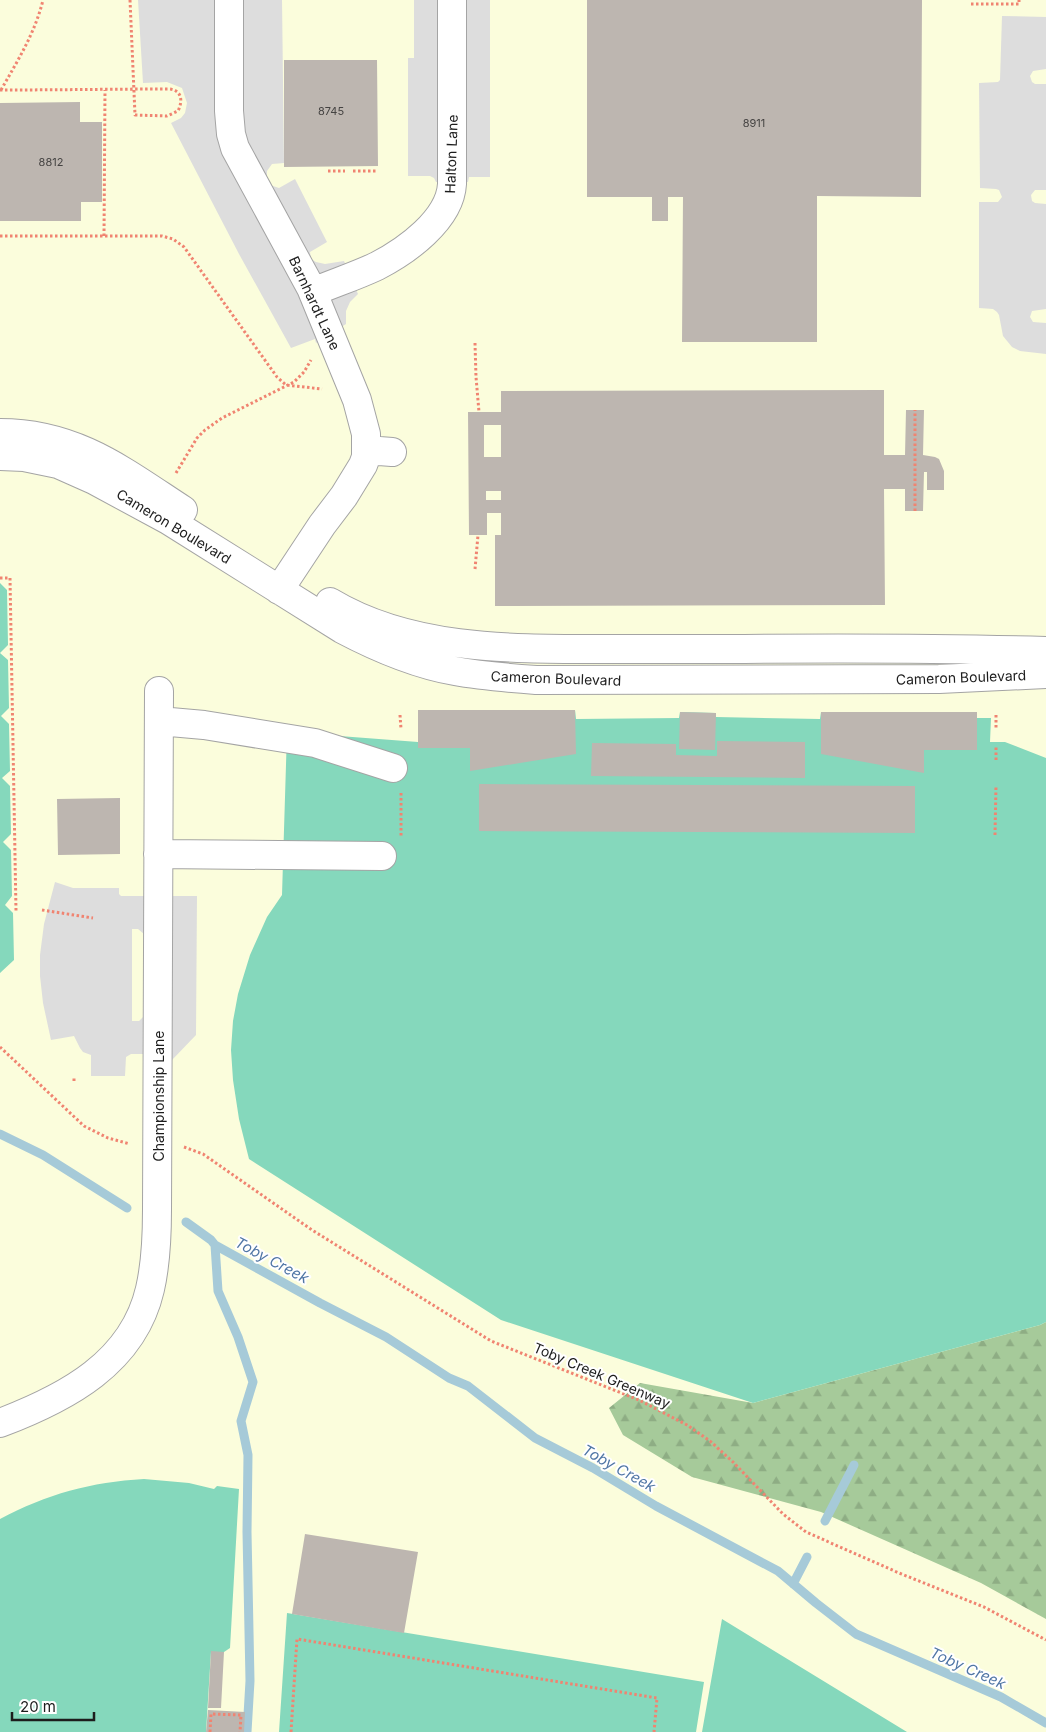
<svg xmlns="http://www.w3.org/2000/svg" width="1046" height="1732" viewBox="0 0 1046 1732" font-family="Inter,sans-serif">
	<defs>
		<pattern id="forest-firs" width="22" height="20" patternUnits="userSpaceOnUse" patternTransform="scale(1.25)"><rect width="22" height="20" fill="#a6ca9a"/><path d="M5 1l3.5 6h-7zM16 11l3.5 6h-7z" fill="#8ead84"/></pattern>
	</defs>
	<rect width="100%" height="100%" fill="#edeae3"/>
	<path fill="#fbfddc" d="M0,0h1046v1732h-1046z"/>
	<path fill="url(#forest-firs)" d="M1046,1322v297l-65,-36 -160,-71 -129,-35 -69,-42 -14,-27 31,-25 113,20 287,-78z"/>
	<path fill="#85d8bc" d="M0,583l7,7 1,55 -8,8 8,7 1,48 -8,8 8,8 1,47 -8,7 8,8 1,48 -8,8 8,8 1,46 -7,9 8,8 1,47 -14,13z
		M418,710h157l1,9 103,-1 1,-6 36,1v4l104,2 1,-7h156v6h14l-1,24h15l41,16v564l-6,3 -287,78 -252,-83 -252,-161 -10,-40 -6,-39 -2,-30 2,-29 5,-27 12,-39 17,-38 15,-22 5,-163 131,10z
		M144,1479l45,4 25,6 3,-3 22,3 -9,159 -6,4h-13l-5,80h-206v-213c47,-25 91,-37 144,-40z
		M287,1613l417,69 -8,50h-417z
		M722,1619l185,113h-205z"/>
	<path fill="#ddd" fill-rule="evenodd" d="M138,0h144l2,163 -12,1 -5,7v8l3,6 9,3 16,-9 32,63 -17,10 1,7 5,3 9,2 19,-3 14,33 -8,8 -4,9v13l-30,19 -1,-4 -24,9 -52,-94 -68,-131 10,-5 4,-5 2,-10 -5,-15 -15,-6 -24,1z
		M414,0h76v177h-21l-1,5h-32l-2,-4 -4,-2h-22v-118h6z
		M1002,16l44,1v52l-13,2 -3,5 2,6 3,2h11v106h-11l-4,5 1,6 3,2 11,1v105l-14,2 -2,6 3,5 13,1v31l-26,-3 -8,-4 -9,-11 -4,-21 -2,-3 -4,-3 -14,-1v-106h19l4,-5 -3,-7 -3,-1 -16,-1 -1,-105 19,-1 2,-2z
		M55,882l18,6h46v6l2,2h76l-1,139 -24,25 -1,-6h-40l-5,3 -1,19h-34v-21l-8,-3 -3,-4 -6,-12 -23,4 -8,-37 -3,-27v-21l4,-31zM132,929h6l6,5v82l-5,5h-7z"/>
	<g fill="none" stroke-linecap="round" stroke-linejoin="round">
		<path stroke="#a6cad8" stroke-width="9" d="M0,1134l43,21 84,53
			M186,1222l25,18 4,5 105,58 66,34 63,41 19,8 67,52 58,30 63,38 122,65 38,32 40,31 145,63 45,26
			M215,1245l3,46 20,46 15,45 -12,39 7,34 -1,77 3,149 -3,51
			M825,1521l29,-56
			M793,1584l14,-27"/>
	</g>
	<path fill="#bdb6b0" fill-rule="evenodd" d="M587,0h335l-1,197 -104,-1v146h-135l1,-145h-15v24h-16v-24h-65z
		M284,60h93l1,106 -94,1z
		M80,102v20h22v80h-21v19h-81v-118z
		M884,390v65h21l1,-45h18l-1,45 12,2 4,2 5,12v19h-17v-18h-3l-1,39h-18v-22h-21l1,116 -390,1v-71h6v-22h-14v22h-18l-1,-123h33v-21zM484,425h17v32h-17zM486,491h15v9h-15z
		M418,710h157l1,44 -106,17v-23h-52z
		M680,712l36,1 -1,37 -36,-1z
		M821,712h156v38h-53v23l-103,-19z
		M717,741l88,1v36l-214,-2 1,-33 84,1v11l41,1z
		M479,784l436,2v47l-436,-2z
		M120,798v56l-62,1 -1,-56z
		M305,1534l113,18 -14,81 -112,-19z
		M211,1651l13,1 -3,56h-13z
		M208,1710l37,2 -1,20h-38z"/>
	<g fill="none" stroke-linecap="round" stroke-linejoin="round">
		<g stroke="#a4a4a4" stroke-width="30">
			<path id="minor" d="M229,0v111l2,23 4,14 76,140 46,112 9,34v23l-3,8 -19,31 -22,29 -43,65
				M313,292c21,-9 43,-16 64,-26 29,-15 73,-46 75,-82v-184
				M0,433c76,0 123,38 183,77
				M366,450l26,2
				M0,456l24,1 34,7 36,16 74,40 174,109c36,19 73,35 113,42 27,5 54,7 81,9l403,-1 107,-5
				M330,602c78,47 177,47 265,47 43,0 86,0 129,0 107,-1 215,-1 322,2
				M159,721l45,4 111,18 78,25
				M158,854l224,2
				M0,1423c66,-25 133,-60 150,-134 6,-26 7,-53 7,-79l2,-519"/>
		</g>
		<path stroke="#f08471" stroke-width="3" stroke-dasharray="2.5 2.5" stroke-linecap="butt" d="M971,4h48v-4
			M0,90c56,0 113,-1 169,-1 13,1 14,12 9,22l-11,5 -32,-1 -5,-115
			M1,90c17,-30 34,-57 42,-90
			M328,171h17
			M353,171h24
			M0,236h162l11,3 11,8 93,130 9,8 36,4
			M104,236l1,-146
			M475,343l1,34 3,35
			M176,473l21,-35 8,-8 17,-12 72,-36 10,-10 7,-12
			M915,511v-101
			M475,569l3,-34
			M0,578h10l6,333
			M400,715l1,14
			M996,715v15
			M996,760v-15
			M401,793v44
			M995,835l1,-50
			M42,910l51,8
			M0,1047l84,79 24,12 22,6
			M74,1081v-5
			M184,1147l19,7 109,76 179,111 148,59 48,25 23,16 23,21 50,52 23,18 93,41 85,34 62,33
			M210,1732l1,-18 30,1 -1,17
			M291,1732l6,-93 360,59 -3,34"/>
		<use href="#minor" stroke="#fff" stroke-width="28"/>
	</g>
	<g text-anchor="middle" dominant-baseline="central" stroke-width="4" stroke-linejoin="round" paint-order="stroke">
		<g font-size="11" fill="#454342">
			<text x="331" y="111">8745</text>
			<text x="754" y="123">8911</text>
			<text x="51" y="162">8812</text>
		</g>
		<g font-size="14" fill="#1d1d1d" stroke="#fff">
			<text transform="translate(451 154) rotate(-88)">Halton Lane</text>
			<text transform="translate(315 303) rotate(65)">Barnhardt Lane</text>
			<text transform="translate(174 526) rotate(31)">Cameron Boulevard</text>
			<text transform="translate(961 677) rotate(-2)">Cameron Boulevard</text>
			<text transform="translate(556 678) rotate(2)">Cameron Boulevard</text>
			<text transform="translate(158 1096) rotate(-90)">Championship Lane</text>
			<text transform="translate(602 1375) rotate(23)">Toby Creek Greenway</text>
		</g>
		<g font-size="15" font-style="italic" fill="#5076a5" stroke="#fff">
			<text transform="translate(272 1260) rotate(28)">Toby Creek</text>
			<text transform="translate(619 1468) rotate(29)">Toby Creek</text>
			<text transform="translate(968 1668) rotate(24)">Toby Creek</text>
		</g>
	</g>
	<path d="M12 1712v8h82v-8" fill="none" stroke="#1d1d1d" stroke-width="2.5"/>
	<text x="20" y="1712" font-size="15" fill="#1d1d1d" stroke="#ffffff" stroke-width="4" paint-order="stroke">20 m</text>
</svg>
